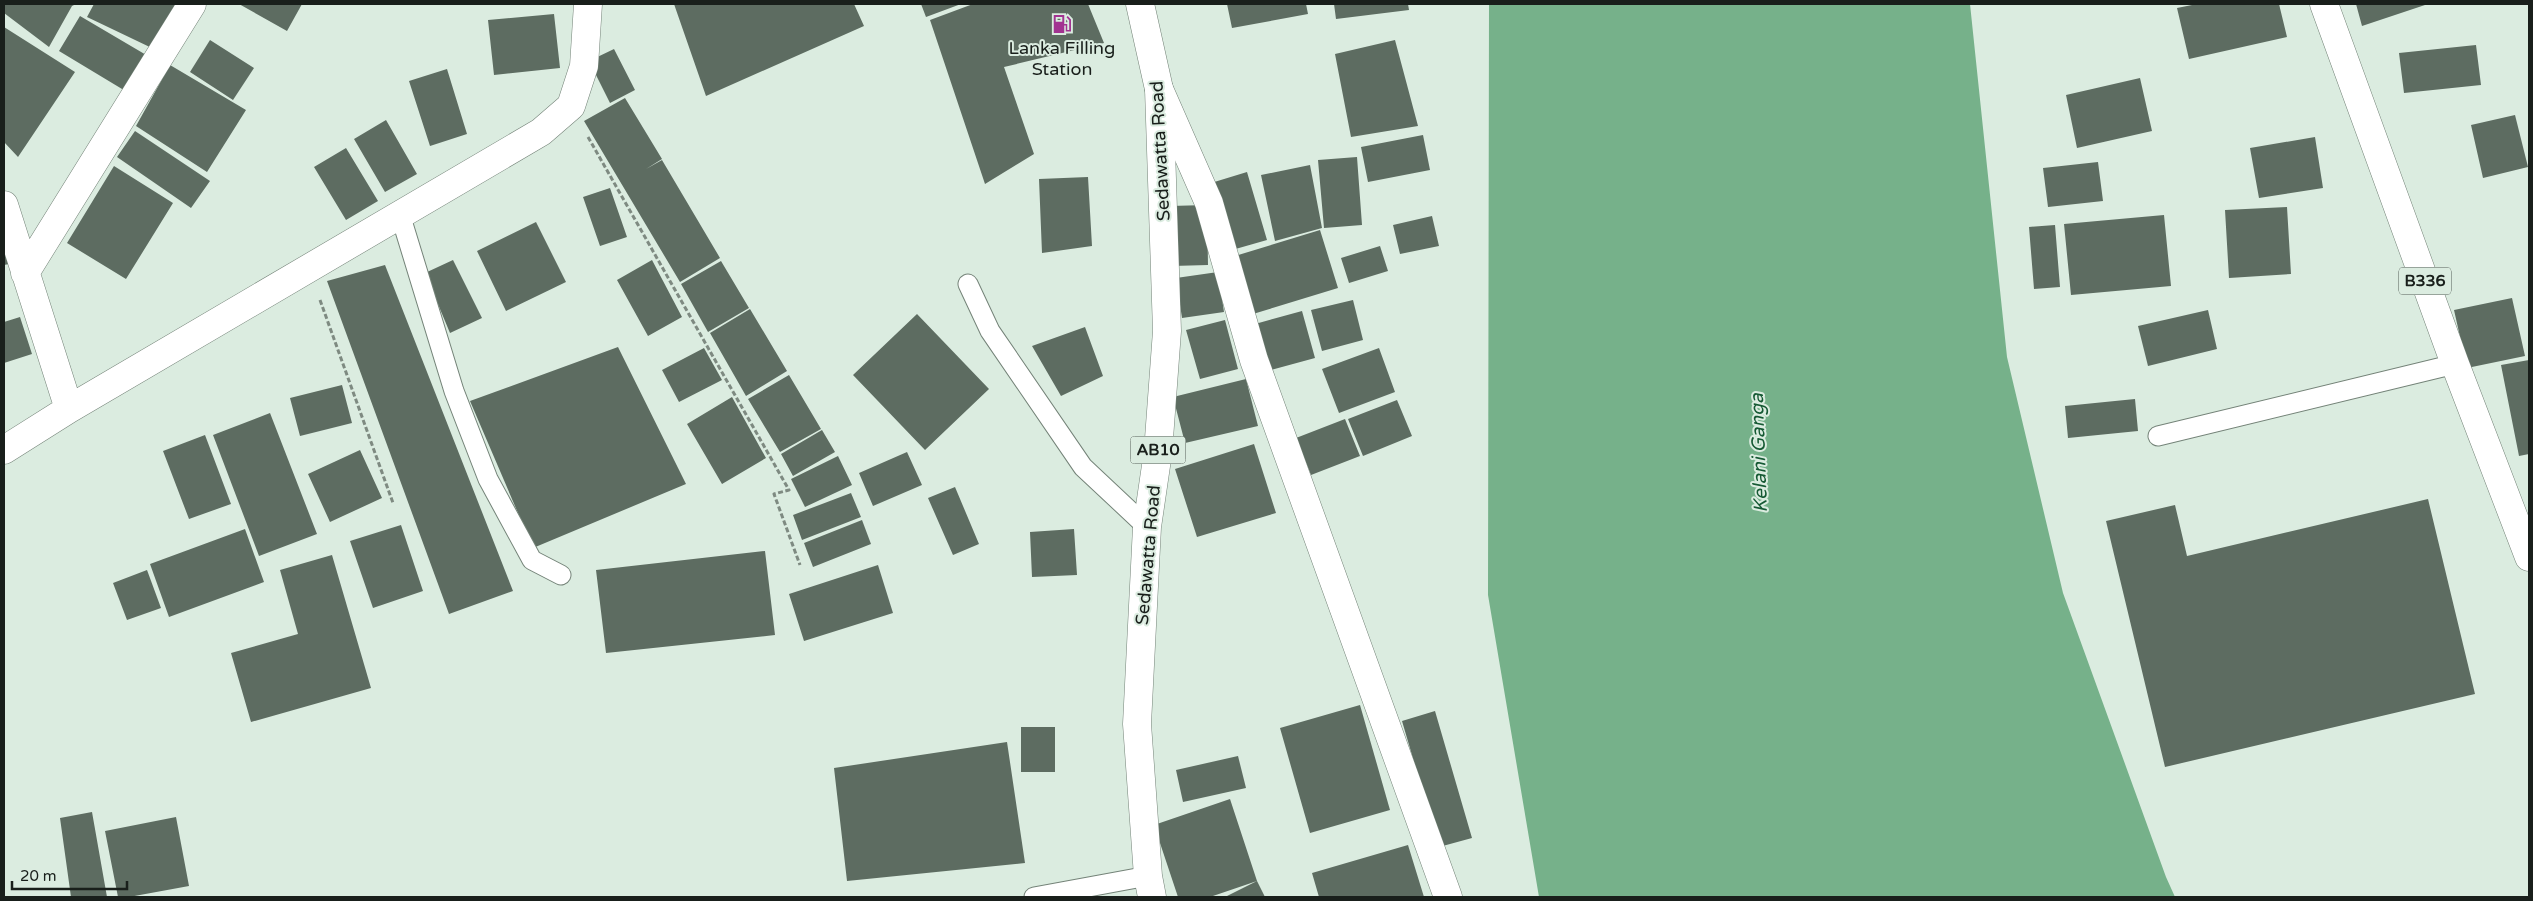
<svg xmlns="http://www.w3.org/2000/svg" width="2533" height="901" viewBox="0 0 2533 901" font-family="'Varela Round',sans-serif">
	<rect width="100%" height="100%" fill="#dbece0"/>
	<path fill="#76b18a" d="M1489,4h481l37,353 56,236 103,284 9,20h-636l-51,-302z"/>
	<path fill="#5d6c61" d="M4,4h72l-4,2 -23,41 -45,-34z
		M94,4h84l-22,46 -69,-33z
		M239,4h63l-15,27z
		M674,4h180l10,22 -158,70z
		M921,4h40l-35,13z
		M973,4h115l16,39 -100,24 30,87 -49,30 -55,-164z
		M1227,4h79l2,10 -76,14z
		M1334,4h74l1,6 -73,9z
		M2197,4h82l8,33 -98,22 -12,-51z
		M2356,4h72l-66,22z
		M554,14l6,54 -66,7 -6,-55z
		M80,16l73,43 -21,36 -73,-44z
		M4,27l71,45 -57,85 -14,-15z
		M210,40l44,28 -21,32 -43,-28z
		M1395,40l23,86 -67,11 -16,-83z
		M2476,45l5,40 -77,8 -5,-40z
		M614,49l21,41 -25,13 -21,-42z
		M170,65l76,45 -39,62 -71,-46z
		M447,69l20,65 -37,12 -21,-65z
		M2140,78l12,53 -75,17 -11,-53z
		M625,98l37,61 -16,10 16,-9 58,98 -40,24 -96,-161z
		M2515,115l13,52 -45,11 -12,-53z
		M386,120l31,54 -32,18 -31,-53z
		M135,131l75,50 -19,27 -74,-51z
		M1423,135l7,35 -62,12 -7,-35z
		M2315,137l8,51 -64,10 -9,-50z
		M346,148l32,53 -32,19 -32,-53z
		M1357,157l5,68 -38,3 -6,-68z
		M2098,162l5,39 -55,6 -5,-39z
		M1310,165l12,63 -47,13 -14,-66z
		M114,166l59,37 -47,76 -59,-36z
		M1247,172l20,68 -35,10 -21,-67z
		M1088,177l4,69 -50,7 -3,-74z
		M610,188l17,49 -27,9 -17,-49z
		M1207,205l1,60 -36,1 -2,-60z
		M2287,207l4,67 -62,4 -4,-68z
		M2164,215l7,71 -100,9 -7,-71z
		M1432,216l7,30 -39,8 -7,-29z
		M536,222l30,60 -60,29 -29,-60z
		M2055,225l5,62 -26,2 -5,-62z
		M4,229l10,34 -10,2z
		M1320,230l18,58 -85,26 -18,-58z
		M1380,246l8,25 -39,12 -8,-25z
		M453,260l29,58 -32,15 -25,-60z
		M652,260l30,57 -34,19 -31,-56z
		M721,261l28,47 -41,24 -27,-48z
		M385,265l128,326 -64,23 -122,-333z
		M1218,272l6,40 -42,6 -6,-40z
		M2512,298l13,58 -58,12 -13,-58z
		M1353,300l10,40 -41,11 -11,-41z
		M750,309l37,62 -41,25 -36,-63z
		M2208,310l9,39 -69,17 -10,-40z
		M1302,311l13,47 -48,13 -12,-47z
		M917,314l72,75 -64,61 -72,-75z
		M20,317l12,37 -28,9v-41z
		M1225,320l13,49 -38,10 -14,-49z
		M1085,327l18,49 -42,20 -29,-50z
		M618,347l68,137 -153,64 -63,-147z
		M704,348l18,32 -43,22 -17,-32z
		M1379,348l16,44 -56,21 -17,-44z
		M2529,360v94l-10,2 -18,-91z
		M789,375l32,54 -41,23 -32,-53z
		M1246,379l12,47 -73,17 -12,-46z
		M342,385l10,38 -52,13 -10,-38z
		M732,397l34,61 -44,26 -35,-60z
		M2135,399l3,32 -70,7 -3,-32z
		M1397,400l15,36 -49,20 -15,-37z
		M270,413l47,121 -58,22 -46,-121z
		M1345,419l15,37 -49,19 -15,-37z
		M822,430l13,22 -42,24 -12,-22z
		M205,435l26,69 -42,15 -26,-68z
		M1254,444l22,69 -79,24 -22,-68z
		M360,450l22,48 -52,24 -22,-48z
		M907,452l15,33 -49,21 -14,-33z
		M838,456l14,29 -47,22 -14,-28z
		M955,487l24,57 -26,11 -25,-57z
		M851,493l10,24 -59,23 -9,-25z
		M2428,499l47,195 -310,73 -59,-246 69,-16 12,51z
		M862,520l9,24 -58,23 -9,-24z
		M401,525l22,66 -50,17 -23,-67z
		M245,529l19,53 -95,35 -19,-53z
		M1074,529l3,46 -45,2 -2,-45z
		M765,551l10,84 -169,18 -10,-83z
		M332,555l39,133 -120,34 -20,-69 67,-19 -18,-64z
		M878,565l15,48 -89,28 -15,-47z
		M147,570l14,38 -34,12 -14,-37z
		M1360,705l30,105 -80,23 -30,-105z
		M1435,711l37,127 -33,9 -37,-126z
		M1021,727h34v45h-34z
		M1007,742l18,121 -178,18 -13,-113z
		M1238,756l8,32 -63,14 -7,-32z
		M1230,799l27,82 -47,16h-32l-24,-72z
		M92,812l15,85h-36l-11,-79z
		M176,817l13,69 -60,11h-11l-13,-66z
		M1408,845l16,52h-105l-7,-24z
		M1257,881l8,16h-40z"/>
	<g fill="none" stroke-linecap="round" stroke-linejoin="round">
		<g stroke="#748378" stroke-width="21">
			<path id="lane" d="M400,214l54,177 34,88 44,81 29,15
				M968,284l22,47 93,136 64,60
				M2158,436l297,-72
				M1034,897l114,-21"/>
		</g>
		<g stroke="#748378" stroke-width="29">
			<path id="street" d="M1159,89l50,114 45,157 194,537
				M4,205l65,204 472,-277 30,-26 13,-40 4,-62
				M25,273l167,-269
				M4,450l65,-41"/>
		</g>
		<g stroke="#748378" stroke-width="29">
			<path id="primary" d="M1140,4l19,85 8,242 -9,121 -11,75 -10,197 11,152 4,21
				M2324,4l131,360 74,193"/>
		</g>
		<path stroke="#7e8a81" stroke-width="3" stroke-dasharray="5 2.5" stroke-linecap="butt" d="M588,137l201,353 -15,4 26,71
			M320,300l73,203"/>
		<use href="#lane" stroke="#fff" stroke-width="19"/>
		<use href="#street" stroke="#fff" stroke-width="28"/>
		<use href="#primary" stroke="#fff" stroke-width="28"/>
	</g>
	<defs>
		<g id="fuel-bare" transform="scale(1.5)"><path d="M-5.5-6h7V0h2V4h1.3V-2.5L3-4.5l.8-.8L6-3V5H2.5V1h-1V6h-7ZM-4.2-4.7v3.2H.2V-4.7Z" fill="#a23391" stroke="#dbece0" stroke-width="2.5" paint-order="stroke"/></g>
	</defs>
	<g fill-rule="evenodd">
		<use href="#fuel-bare" x="1062" y="24"/>
	</g>
	<g text-anchor="middle" dominant-baseline="central" stroke-width="4" stroke-linejoin="round" paint-order="stroke">
		<g fill="#dbece0" stroke="#535c56" stroke-width="1">
			<rect x="2399" y="267.5" width="52" height="27" rx="4"/>
			<rect x="1130.5" y="436.5" width="55" height="27" rx="4"/>
		</g>
		<g font-size="16" font-weight="bold" fill="#191f1b">
			<text x="2425" y="281">B336</text>
			<text x="1158" y="450">AB10</text>
		</g>
		<g font-size="18" fill="#191f1b" stroke="#dbece0">
			<text x="1062" y="48">Lanka Filling<tspan x="1062" dy="21">Station</tspan></text>
		</g>
		<g font-size="18" fill="#191f1b" stroke="#dbece0">
			<text transform="translate(1160 151) rotate(-93)">Sedawatta Road</text>
			<text transform="translate(1148 555) rotate(-85)">Sedawatta Road</text>
		</g>
		<g font-size="19" font-style="italic" fill="#155933" stroke="#dbece0">
			<text transform="translate(1759 453) rotate(-92)">Kelani Ganga</text>
		</g>
	</g>
	<rect width="2533" height="901" fill="none" stroke="#191f1b" stroke-width="10"/>
	<path d="M12 881v8h115v-8" fill="none" stroke="#191f1b" stroke-width="2.5"/>
	<text x="20" y="881" font-size="15" fill="#191f1b" stroke="#dbece0" stroke-width="4" paint-order="stroke">20 m</text>
</svg>
